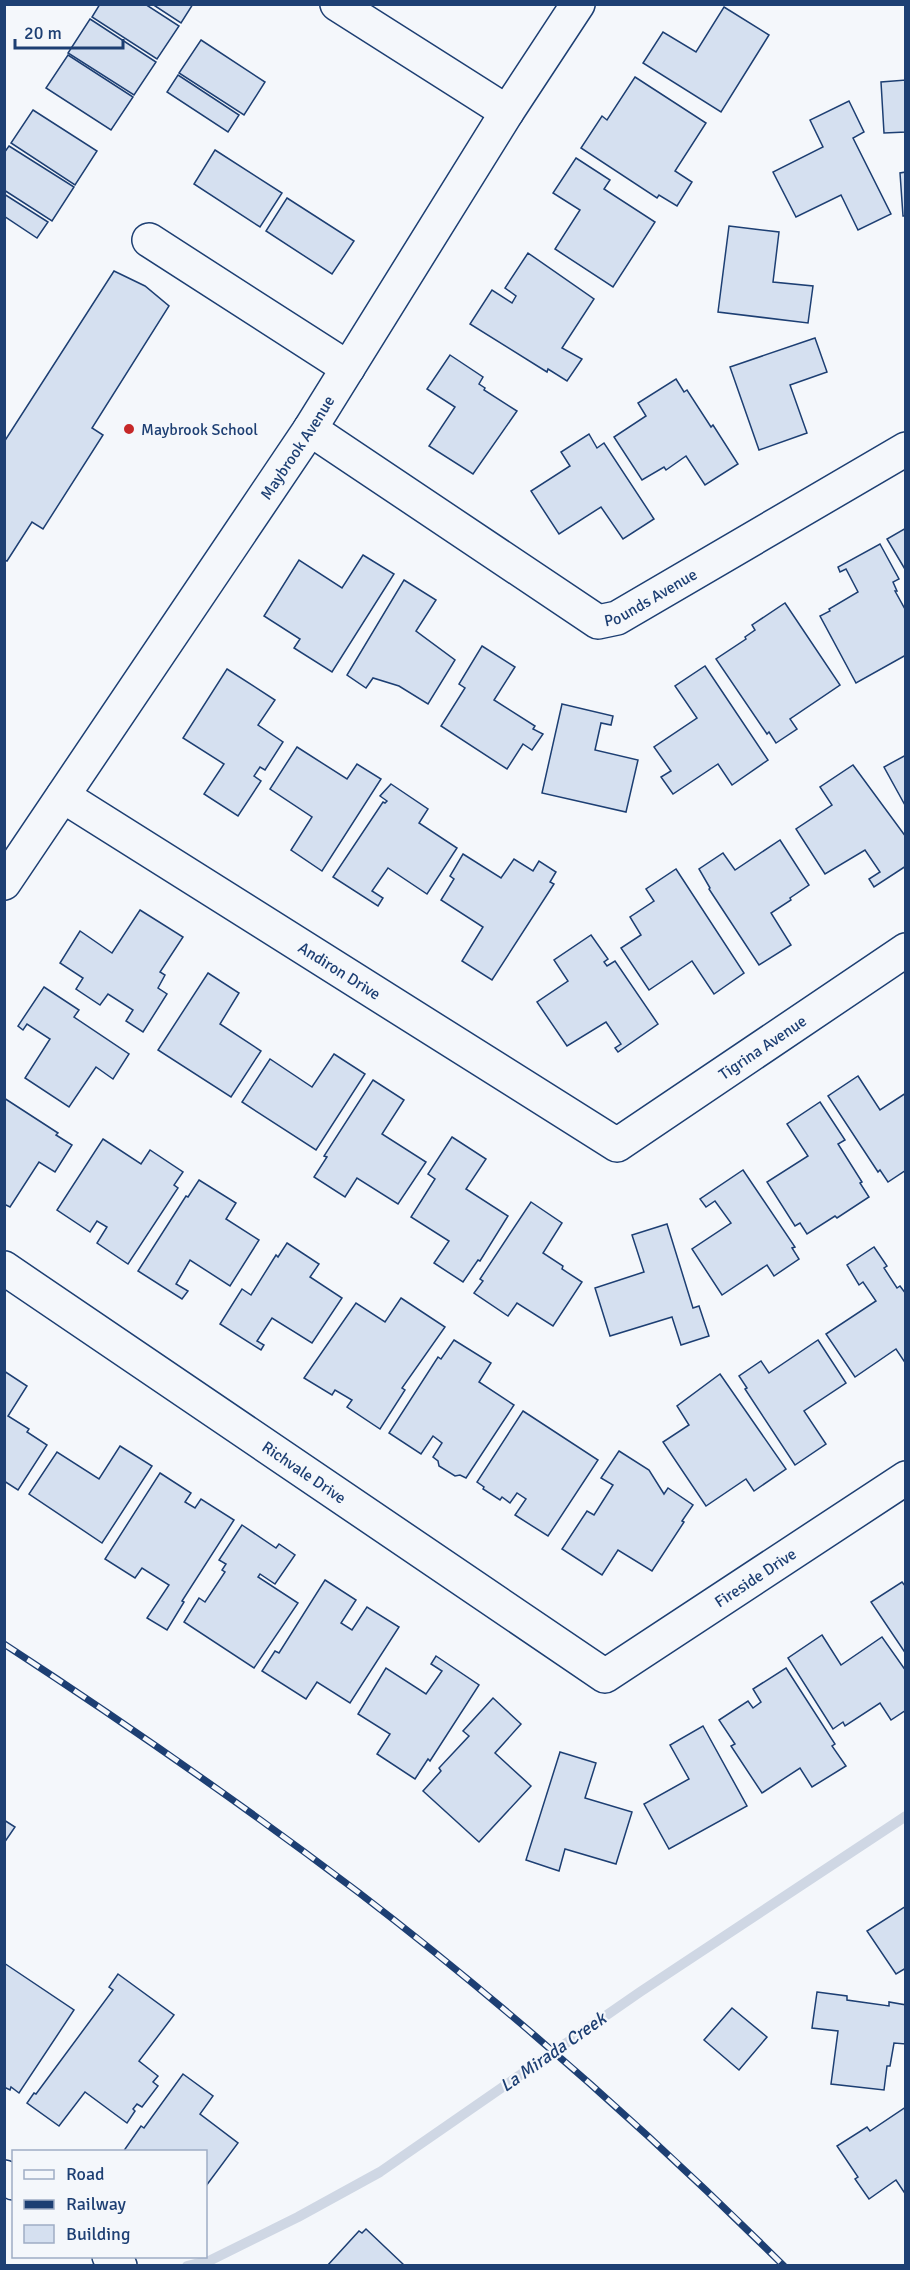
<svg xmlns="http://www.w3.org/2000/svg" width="910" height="2270" font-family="Signika,sans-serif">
  <rect width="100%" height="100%" fill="#f4f7fb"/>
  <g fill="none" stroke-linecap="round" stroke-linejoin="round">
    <!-- stream -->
    <polyline stroke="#cfd7e4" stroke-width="10" points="187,2266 211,2260 298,2217 380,2172 640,1992 906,1816"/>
  </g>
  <!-- building -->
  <g fill="#d5e0f0" stroke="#1d3f73" stroke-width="1.5">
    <polygon points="100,4 145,4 179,26 157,59 92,17"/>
    <polygon points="152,4 193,4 181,23"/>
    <polygon points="724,7 769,35 721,112 643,63 663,32 696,52"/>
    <polygon points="90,19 156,62 134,95 68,53"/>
    <polygon points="201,40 265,82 244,115 179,73"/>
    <polygon points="68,55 133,97 111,130 46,88"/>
    <polygon points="178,75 239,115 228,132 167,92"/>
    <polygon points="635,77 706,123 675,171 692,182 677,206 659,195 657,198 581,148 602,116 607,120"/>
    <polygon points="906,80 906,132 884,133 881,82"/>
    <polygon points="849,101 864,132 853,138 891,214 858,230 841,195 796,217 773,172 823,147 810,120"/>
    <polygon points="33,110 97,151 75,185 11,143"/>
    <polygon points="9,146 74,187 52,221 4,190 4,153"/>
    <polygon points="215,150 282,193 260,227 194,184"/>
    <polygon points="576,158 610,180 604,189 655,222 613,287 555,249 580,210 553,193"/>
    <polygon points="906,172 906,216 903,216 900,173"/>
    <polygon points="4,194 48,222 37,238 4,216"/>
    <polygon points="287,198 354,241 332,274 266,231"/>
    <polygon points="729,226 779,232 773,282 813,286 808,323 718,312"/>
    <polygon points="528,253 594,299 562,348 582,359 567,381 548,369 547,372 470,324 492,290 512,303 516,296 505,288"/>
    <polygon points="114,271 145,286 169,306 92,428 103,435 43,529 32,522 7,561 4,560 4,442"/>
    <polygon points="815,338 827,372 790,385 807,433 759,450 730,367"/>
    <polygon points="450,355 483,377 479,384 485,388 484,390 517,411 473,474 429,446 455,407 427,389"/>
    <polygon points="676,379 684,392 687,390 711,427 713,425 738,464 705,485 686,456 666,470 664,467 642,480 614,437 646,416 638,403"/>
    <polygon points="589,434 597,448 604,443 654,519 623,539 601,507 559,534 531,491 570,466 561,452"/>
    <polygon points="906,528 906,571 887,539"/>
    <polygon points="880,544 899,579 893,582 897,591 895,591 906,611 906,655 856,683 820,616 830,611 829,609 858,592 846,569 840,572 838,567"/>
    <polygon points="363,555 394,574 332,672 294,648 300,639 264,616 299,560 342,588"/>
    <polygon points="404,580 436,600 416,631 455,660 428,704 399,686 373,678 366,688 347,675"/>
    <polygon points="785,603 840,685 790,719 797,729 776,743 769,732 767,734 716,659 746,639 745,637 755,630 752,625"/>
    <polygon points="482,646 515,667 494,700 535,726 533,729 543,734 532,750 523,744 507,769 441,726 465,688 459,684"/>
    <polygon points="705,666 768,760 732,785 718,764 673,794 661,777 671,771 654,747 697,718 675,686"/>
    <polygon points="227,669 275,700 258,725 283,742 265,770 260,767 254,776 261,781 238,816 204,794 224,764 183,738"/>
    <polygon points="562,704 613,716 611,725 601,723 595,750 638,760 626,812 542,793"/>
    <polygon points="297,747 347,779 357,764 381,779 322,871 291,850 312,817 270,789"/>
    <polygon points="906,755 906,807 884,767"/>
    <polygon points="853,765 906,837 906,866 874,887 869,879 880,872 865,850 825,874 796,829 832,805 820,787"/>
    <polygon points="391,784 428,809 419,823 457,848 427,894 388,868 372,891 383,898 378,906 333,877 383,802 385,803 387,801 380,796"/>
    <polygon points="780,840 809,885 790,898 791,900 771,913 791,945 759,965 709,889 710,888 699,869 723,853 735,870"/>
    <polygon points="463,854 501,878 514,859 533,871 539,861 556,872 550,882 554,884 492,980 462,961 483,927 441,900 454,879 450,876"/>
    <polygon points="676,869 744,973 714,994 692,961 649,990 621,948 641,935 630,917 654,901 646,889"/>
    <polygon points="140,910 183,937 160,972 165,975 158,988 167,994 143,1032 126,1021 133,1010 108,994 100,1005 76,989 83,978 60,963 80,931 112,953"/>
    <polygon points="591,935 608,959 604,962 607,966 615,961 658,1024 618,1052 615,1048 621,1044 606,1022 567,1046 537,1002 568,981 554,960"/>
    <polygon points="208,973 239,993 220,1024 261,1051 231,1097 158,1050"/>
    <polygon points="44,987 79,1010 74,1017 129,1054 113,1079 96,1067 69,1107 25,1078 50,1039 27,1024 23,1030 18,1026"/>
    <polygon points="334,1054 365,1074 316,1150 242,1102 270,1059 312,1087"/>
    <polygon points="858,1076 880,1110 906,1093 906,1170 888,1182 880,1170 878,1172 828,1096"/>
    <polygon points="373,1080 404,1100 382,1134 426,1162 398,1204 357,1178 345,1197 314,1177 327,1157 324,1156"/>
    <polygon points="4,1098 58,1133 56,1135 72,1145 55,1172 39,1162 10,1207 4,1204"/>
    <polygon points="820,1102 845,1140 838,1144 862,1182 860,1183 869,1197 837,1218 835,1216 807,1234 800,1223 795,1226 767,1182 808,1156 787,1124"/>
    <polygon points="452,1137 486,1159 466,1189 508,1216 480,1261 478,1260 463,1282 434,1263 449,1241 411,1217 435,1179 428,1174"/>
    <polygon points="103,1139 141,1164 150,1150 183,1172 174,1185 178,1188 128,1264 97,1243 107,1227 97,1221 90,1232 57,1210"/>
    <polygon points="743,1170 795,1247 792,1248 799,1259 774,1276 767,1265 722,1295 692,1249 731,1223 715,1201 706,1207 700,1199"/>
    <polygon points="199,1180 236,1203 226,1219 259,1240 230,1286 190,1260 176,1284 188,1291 182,1299 138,1271 186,1196 188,1197"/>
    <polygon points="531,1202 562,1223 543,1253 563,1266 562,1269 582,1282 553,1326 517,1303 508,1316 474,1293 483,1281 480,1279"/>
    <polygon points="667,1224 693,1308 699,1306 709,1336 681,1345 672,1317 610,1336 595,1288 644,1272 632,1235"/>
    <polygon points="287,1243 319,1264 310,1277 342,1298 312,1343 272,1318 257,1341 264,1345 261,1350 220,1324 242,1289 251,1295 276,1255 278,1257"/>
    <polygon points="874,1247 887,1266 884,1268 897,1288 900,1286 906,1294 906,1364 896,1349 855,1377 826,1334 876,1301 863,1282 859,1285 847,1265"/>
    <polygon points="401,1298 445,1327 402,1388 405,1390 380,1429 347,1407 352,1400 335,1390 332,1395 304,1378 356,1303 385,1322"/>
    <polygon points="454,1340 491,1363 479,1382 514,1405 466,1478 460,1475 455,1476 439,1466 438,1461 433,1457 442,1443 433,1436 421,1454 389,1433 438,1357 441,1359"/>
    <polygon points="818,1340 846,1383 804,1411 826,1444 795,1465 745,1389 747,1388 739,1376 761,1361 769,1373"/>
    <polygon points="4,1371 27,1386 8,1416 29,1429 27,1432 47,1445 18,1490 4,1481"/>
    <polygon points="720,1374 786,1469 754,1491 746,1479 706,1506 663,1442 689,1425 677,1406"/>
    <polygon points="523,1411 598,1460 548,1536 515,1515 526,1499 517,1493 510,1503 502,1497 500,1500 483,1489 484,1487 477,1482"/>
    <polygon points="120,1446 152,1466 102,1543 29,1494 57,1452 99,1479"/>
    <polygon points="619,1451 649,1470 664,1494 668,1488 693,1505 682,1521 684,1522 652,1571 618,1550 602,1575 562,1549 587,1511 594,1515 613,1485 601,1478"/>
    <polygon points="160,1473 191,1493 185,1502 195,1508 201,1499 234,1520 182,1601 184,1602 167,1630 147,1618 169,1585 142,1568 135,1578 105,1559"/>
    <polygon points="242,1525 276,1548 279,1544 295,1555 275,1584 260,1574 258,1577 298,1603 254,1668 184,1622 199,1598 205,1602 225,1572 222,1570 226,1564 219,1560"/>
    <polygon points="325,1580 356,1600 341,1623 352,1630 367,1607 399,1627 350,1703 317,1682 306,1699 262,1671 275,1651 279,1653"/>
    <polygon points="902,1582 906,1587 906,1654 871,1602"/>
    <polygon points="822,1635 841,1665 882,1637 906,1671 906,1710 891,1720 880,1703 845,1726 843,1722 833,1729 788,1658"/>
    <polygon points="436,1656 479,1685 430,1761 428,1759 415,1779 377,1754 390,1734 358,1714 386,1668 426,1694 442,1671 431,1664"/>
    <polygon points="786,1668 835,1744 832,1746 846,1766 812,1787 800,1768 762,1793 731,1746 735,1744 719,1720 748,1701 753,1708 761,1702 753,1689"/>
    <polygon points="493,1698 521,1724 495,1753 531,1786 479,1842 423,1791 441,1771 439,1768 469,1736 463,1731"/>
    <polygon points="703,1726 747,1806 669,1849 644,1804 689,1779 670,1745"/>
    <polygon points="560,1752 596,1763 585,1798 632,1812 616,1864 565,1849 559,1871 526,1860"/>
    <polygon points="4,1820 15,1827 4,1843"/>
    <polygon points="906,1906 906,1968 896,1974 867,1931"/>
    <polygon points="4,1963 74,2010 19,2093 11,2087 10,2090 4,2087"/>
    <polygon points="118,1974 174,2015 139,2061 158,2076 153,2082 158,2086 142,2107 137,2104 133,2109 135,2111 127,2123 85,2092 59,2126 27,2103 34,2093 36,2094 113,1990 109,1987"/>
    <polygon points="817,1992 847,1996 847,2000 889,2006 889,2002 906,2005 906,2044 894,2043 890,2066 887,2066 884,2090 831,2084 838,2031 812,2028"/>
    <polygon points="732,2008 767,2037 739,2070 704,2040"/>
    <polygon points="183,2074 213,2096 200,2114 238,2143 206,2186 206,2152 123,2152 141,2126 144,2128"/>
    <polygon points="906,2107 906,2195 896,2180 869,2199 855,2179 858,2177 837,2146 867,2127 870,2131"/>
    <polygon points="366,2229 405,2266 327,2266 359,2231 362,2233"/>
  </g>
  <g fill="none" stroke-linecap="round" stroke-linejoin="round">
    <!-- minor casing -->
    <g stroke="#1d3f73" stroke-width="36">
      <g id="minor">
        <polyline points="337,4 507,112"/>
        <polyline points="149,240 348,368"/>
        <path id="s1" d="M310,429L598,622L617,618L906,449"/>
        <path id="s2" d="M63,796L617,1145L906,950"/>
        <path id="s3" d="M4,883L310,429L507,112L578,4"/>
        <path id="s4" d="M4,1268L605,1676L906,1478"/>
        <polyline points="4,2177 14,2183"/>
        <polyline points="109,2256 120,2266"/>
      </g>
    </g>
    <!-- minor -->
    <use href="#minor" stroke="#f4f7fb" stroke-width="33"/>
    <!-- rail casing -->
    <g stroke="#1d3f73" stroke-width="7">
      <path id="rail" d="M4,1644C125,1723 243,1805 358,1892C508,2007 650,2133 784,2266"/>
    </g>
    <!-- rail -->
    <use href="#rail" stroke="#f4f7fb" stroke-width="4.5" stroke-dasharray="14" stroke-linecap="butt"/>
  </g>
  <!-- markers -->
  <circle fill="#c62828" stroke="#f4f7fb" stroke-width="2" cx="129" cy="429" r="6"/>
  <g text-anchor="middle" stroke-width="4.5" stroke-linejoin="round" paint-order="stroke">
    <!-- poi labels -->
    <g font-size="16" fill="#1d3f73" stroke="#f4f7fb" text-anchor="start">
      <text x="141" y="435">Maybrook School</text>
    </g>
    <!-- street labels -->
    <g font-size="16" fill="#1d3f73" stroke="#f4f7fb">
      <text dy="6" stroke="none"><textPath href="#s3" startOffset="525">Maybrook Avenue</textPath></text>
      <text dy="6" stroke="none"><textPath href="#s1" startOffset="405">Pounds Avenue</textPath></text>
      <text dy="6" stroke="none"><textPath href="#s2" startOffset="327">Andiron Drive</textPath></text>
      <text dy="6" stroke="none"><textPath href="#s2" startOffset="830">Tigrina Avenue</textPath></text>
      <text dy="6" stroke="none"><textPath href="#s4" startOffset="363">Richvale Drive</textPath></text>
      <text dy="6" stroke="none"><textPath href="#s4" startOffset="906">Fireside Drive</textPath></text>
    </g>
    <!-- water labels -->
    <g font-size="18" font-style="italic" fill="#1d3f73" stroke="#f4f7fb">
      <text transform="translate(553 2052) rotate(-35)" y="6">La Mirada Creek</text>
    </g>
  </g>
  <!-- border -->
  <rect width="910" height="2270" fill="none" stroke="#1d3f73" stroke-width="12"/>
  <!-- legend -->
  <rect x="12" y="2150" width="195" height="108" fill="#f4f7fb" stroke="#9eadc5" stroke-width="1.5"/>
  <rect x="24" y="2170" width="30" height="9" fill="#f4f7fb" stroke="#9eadc5" stroke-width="1.5"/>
  <text x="66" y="2180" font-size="18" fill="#1d3f73">Road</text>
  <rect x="24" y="2200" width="30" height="9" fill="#1d3f73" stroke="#9eadc5" stroke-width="1.5"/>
  <text x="66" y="2210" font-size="18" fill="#1d3f73">Railway</text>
  <rect x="24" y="2225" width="30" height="18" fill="#d5e0f0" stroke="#9eadc5" stroke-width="1.5"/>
  <text x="66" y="2240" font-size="18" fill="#1d3f73">Building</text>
  <!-- scale -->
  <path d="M15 39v9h108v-9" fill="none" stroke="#1d3f73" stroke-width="3"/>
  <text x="24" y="39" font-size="18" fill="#1d3f73" stroke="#f4f7fb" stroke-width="4.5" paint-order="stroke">20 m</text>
</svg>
